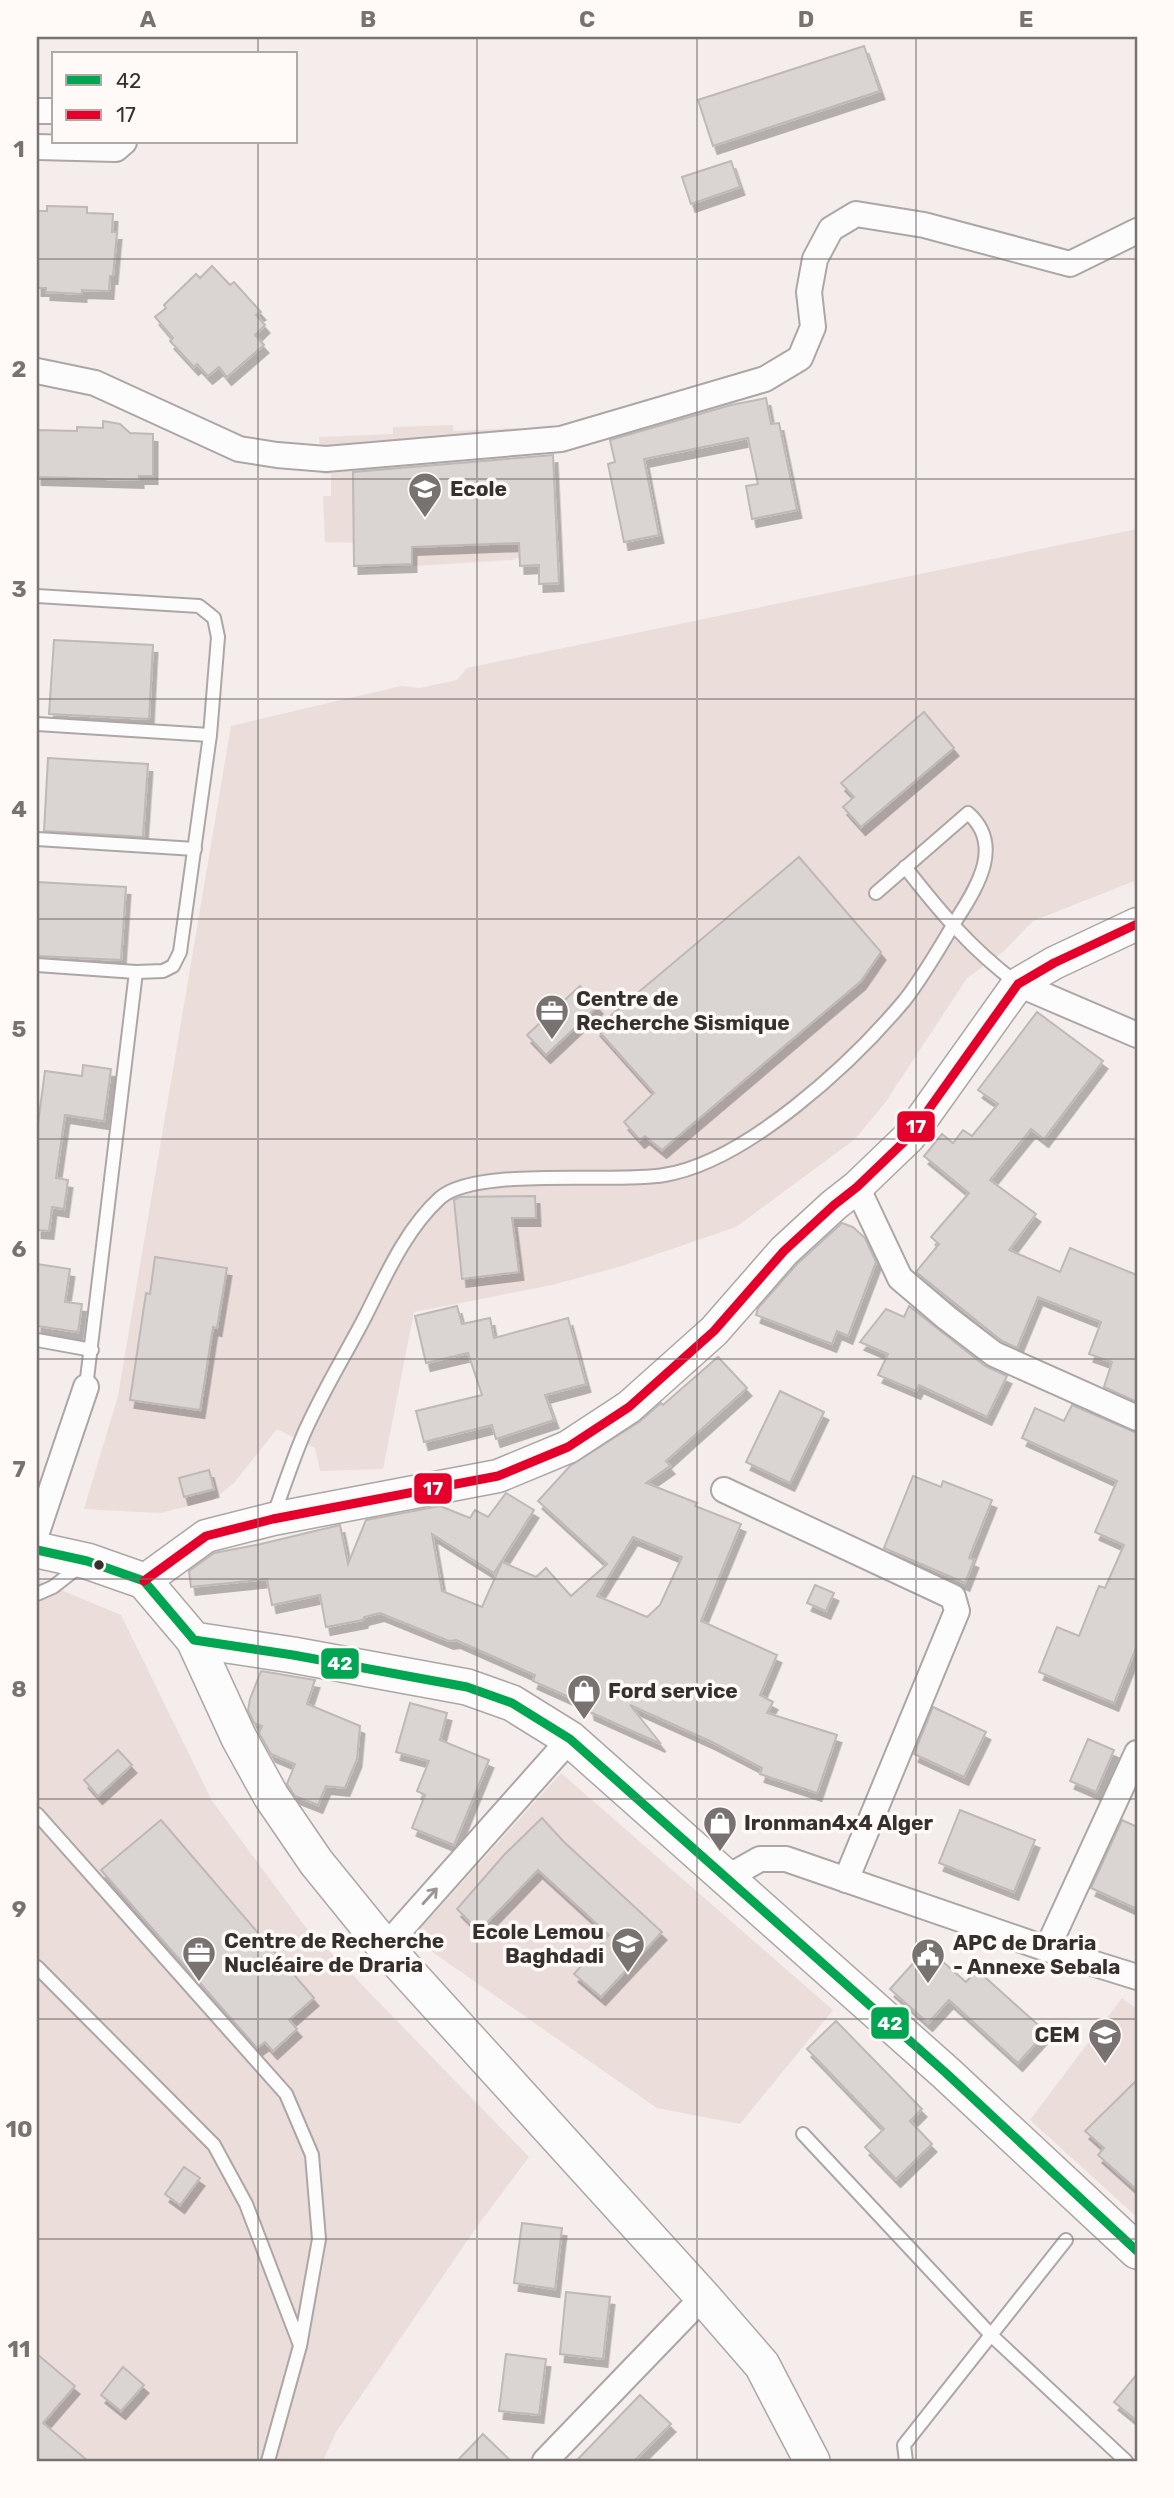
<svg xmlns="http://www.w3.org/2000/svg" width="1174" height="2498" font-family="Rubik,sans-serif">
  <defs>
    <filter id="shadow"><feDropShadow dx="4.5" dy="8" stdDeviation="0" flood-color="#0004"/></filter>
  </defs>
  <rect width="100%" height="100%" fill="#f4edeb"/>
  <!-- built -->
  <g fill="#ebddda">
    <polygon points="453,425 453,431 520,428 529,553 512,560 365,569 363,543 325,542 323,496 331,496 331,474 323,474 319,437 393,434 393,427"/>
    <polygon points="1137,529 1137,880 1033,921 1004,951 967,978 885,1103 854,1140 736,1227 622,1266 552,1285 414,1312 383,1469 320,1471 315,1448 277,1429 234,1483 213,1500 160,1513 84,1509 118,1396 231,726 401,686 420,688 457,680 467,668"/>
    <polygon points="37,1580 121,1615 212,1801 304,1925 529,2157 476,2228 336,2432 323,2461 37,2461"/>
    <polygon points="561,1773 833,2010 740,2124 657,2108 412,1938"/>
    <polygon points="1122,1998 1137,2009 1137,2217 1030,2120"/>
  </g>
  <!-- building -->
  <g fill="#dad4d3" stroke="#beb8b7" stroke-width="2" fill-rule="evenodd" filter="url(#shadow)">
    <polygon points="864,46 880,91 713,146 698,100"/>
    <polygon points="731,161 740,187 691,204 682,177"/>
    <polygon points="47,206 87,207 87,213 113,214 112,232 117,232 113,276 110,276 109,291 82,290 82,294 46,292 46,288 37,288 37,211 47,211"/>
    <polygon points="212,266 230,285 234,282 261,312 256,315 265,325 255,335 264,345 227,377 219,367 208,376 197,364 194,367 170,341 173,338 155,317 166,308 164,305 196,274 200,278"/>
    <polygon points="766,398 771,424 779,423 797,510 752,519 746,486 758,484 748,438 644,459 659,535 624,542 608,464 615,462 610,440 731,405"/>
    <polygon points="103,421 120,424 130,433 153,434 153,476 139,476 139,480 37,477 37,430 77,431 77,427 103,428"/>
    <polygon points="553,455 559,583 539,584 539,565 520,566 519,543 412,547 412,564 354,566 353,472"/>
    <polygon points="54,640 153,645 149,719 49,714"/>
    <polygon points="924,712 954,748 861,827 843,807 854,797 841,783"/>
    <polygon points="48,758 148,764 143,837 44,831"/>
    <polygon points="799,857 881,952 861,981 662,1150 645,1136 640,1140 624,1122 654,1093 596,1028"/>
    <polygon points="37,882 126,887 121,960 37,956"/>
    <polygon points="580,986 598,1006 546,1055 527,1035"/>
    <polygon points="1037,1012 1103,1061 1044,1139 1031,1129 990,1180 1036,1214 1009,1250 1060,1272 1070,1248 1137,1275 1137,1402 1104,1387 1112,1362 1089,1354 1101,1322 1038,1297 1017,1348 1002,1341 916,1272 939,1244 931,1237 969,1193 924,1156 942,1134 953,1143 963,1130 972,1136 998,1104 978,1090"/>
    <polygon points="83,1065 111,1069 104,1121 65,1115 56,1178 68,1180 64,1209 52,1207 49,1231 37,1230 37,1131 45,1071 82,1076"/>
    <polygon points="535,1196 536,1218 512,1218 519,1272 462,1279 454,1200 460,1197"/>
    <polygon points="842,1223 853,1227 865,1238 876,1262 848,1336 837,1331 832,1344 756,1315 758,1308 797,1264"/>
    <polygon points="155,1257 227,1268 217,1328 213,1327 200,1410 130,1400 146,1293 150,1294"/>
    <polygon points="37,1264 70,1269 65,1302 82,1304 78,1332 37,1326"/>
    <polygon points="457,1306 462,1324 490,1318 494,1338 568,1318 586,1384 545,1395 554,1420 496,1439 492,1425 424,1442 416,1411 482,1395 468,1353 426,1363 415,1316"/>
    <polygon points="909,1306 985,1366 1007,1376 987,1417 919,1385 916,1391 878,1375 888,1354 860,1342 886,1309 904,1317"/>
    <path d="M718,1357L747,1388L666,1461L670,1466L646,1483L697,1503L695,1506L741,1524L701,1621L777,1655L760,1695L773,1702L767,1713L837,1735L817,1793L760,1774L762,1768L712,1742L630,1705L661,1744L590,1712L589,1706L533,1681L535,1675L456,1640L449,1641L380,1613L364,1617L363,1620L326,1627L320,1595L272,1605L267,1579L191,1587L189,1571L214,1553L261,1544L340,1525L348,1564L366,1520L440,1506L470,1518L475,1510L488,1517L506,1493L534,1510L494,1573L432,1534L442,1591L482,1607L502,1562L536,1577L546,1568L571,1596L607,1564L538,1501L570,1466L639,1422L661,1403L663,1405ZM633,1537L682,1557L660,1605L647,1617L597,1596Z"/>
    <polygon points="780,1391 824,1412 790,1483 746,1462"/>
    <polygon points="1072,1405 1137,1433 1137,1645 1114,1703 1039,1672 1057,1627 1079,1636 1099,1586 1105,1588 1124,1545 1095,1532 1117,1481 1022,1438 1035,1408 1064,1421"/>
    <polygon points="209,1470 214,1489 184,1497 179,1478"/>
    <polygon points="913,1476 941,1487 943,1481 992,1500 969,1558 974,1560 965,1583 884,1548"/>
    <polygon points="815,1585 834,1593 826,1611 807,1603"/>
    <polygon points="261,1671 315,1680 307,1704 360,1726 357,1759 345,1788 326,1786 318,1805 295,1796 287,1784 295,1764 271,1754 259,1733 262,1726 254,1723 248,1710 250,1699"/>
    <polygon points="410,1703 447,1713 440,1740 489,1760 454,1845 412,1828 425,1795 417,1791 429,1761 396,1752"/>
    <polygon points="933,1707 986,1732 964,1777 914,1754"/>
    <polygon points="1088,1739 1114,1750 1096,1792 1070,1781"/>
    <polygon points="118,1750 132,1765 98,1796 84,1780"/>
    <polygon points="960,1810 1035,1840 1014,1892 939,1863"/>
    <polygon points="542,1818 564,1842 662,1932 601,1997 574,1974 609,1935 538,1870 479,1931 457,1909 504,1855"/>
    <polygon points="161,1820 314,1998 289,2020 297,2029 273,2051 265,2042 257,2048 101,1870"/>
    <polygon points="1122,1820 1137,1827 1137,1909 1091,1888"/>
    <polygon points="927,1948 966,1982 977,1970 1046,2032 1018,2063 949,2000 928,2023 890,1989"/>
    <polygon points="836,2021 922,2109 910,2121 932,2144 896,2179 865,2147 884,2129 807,2049"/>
    <polygon points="1137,2080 1137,2190 1098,2155 1104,2148 1085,2131"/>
    <polygon points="184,2167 200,2178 180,2205 165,2194"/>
    <polygon points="522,2223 562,2228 555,2289 514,2283"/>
    <polygon points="566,2292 610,2297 603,2359 560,2354"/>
    <polygon points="37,2354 75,2386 43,2423 88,2461 37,2461"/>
    <polygon points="506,2354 546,2359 539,2415 499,2411"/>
    <polygon points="123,2367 144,2385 121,2411 101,2395"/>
    <polygon points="1137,2374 1137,2421 1114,2402"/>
    <polygon points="640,2395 671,2424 634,2461 576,2461"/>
    <polygon points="483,2434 511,2461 457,2461"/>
  </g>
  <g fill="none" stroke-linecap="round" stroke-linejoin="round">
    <!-- service casing -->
    <g stroke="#aca7a6" stroke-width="16">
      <g id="service">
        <polyline points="37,596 199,606 214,618 218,637 210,735 180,952 173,966 163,971 136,972 37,965"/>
        <polyline points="37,724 210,735"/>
        <polyline points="37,839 195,849"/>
        <path d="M905,867C941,913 971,949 1018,984"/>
        <polyline points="37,1340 92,1350"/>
        <polyline points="86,1387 136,972"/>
        <path d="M273,1517C282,1492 290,1468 300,1443C316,1402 345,1356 366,1315C386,1275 406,1229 440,1198C476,1166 613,1184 664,1175C746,1162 852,1063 904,1001C924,976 941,945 958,917C979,884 1003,844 968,813L876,893"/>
        <polyline points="37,1594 53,1587 80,1566"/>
        <polyline points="37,1814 286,2094 312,2155 319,2239 300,2346 268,2461"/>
        <polyline points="37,1967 214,2145 246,2204 300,2345"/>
        <polyline points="803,2134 992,2336 1126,2461"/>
        <polyline points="906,2461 904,2445 1066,2240"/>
      </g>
    </g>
    <!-- minor casing -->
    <g stroke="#aca7a6" stroke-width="28">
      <g id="minor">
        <polyline points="37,111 54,111"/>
        <polyline points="37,147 116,149 124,142"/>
        <polyline points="37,371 95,383 239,449 277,455 326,459 561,439 765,379 800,358 813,327 809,292 815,259 831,229 856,214 924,225 1070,264 1137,231"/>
        <polyline points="1018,984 1137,1035"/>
        <polyline points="857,1187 900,1278 947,1318 994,1354 1137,1418"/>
        <polyline points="724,1490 953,1597 957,1611 846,1880"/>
        <polyline points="37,1532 86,1387"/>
        <polyline points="728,1877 760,1859 786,1859 1047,1949 1137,1977"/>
        <polyline points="385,1947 570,1739"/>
        <polyline points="1047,1949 1137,1753"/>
        <polyline points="545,2461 703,2297"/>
      </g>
    </g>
    <!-- tertiary casing -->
    <g stroke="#aca7a6" stroke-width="35">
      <polyline id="tertiary" points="144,1581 206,1536 273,1519 498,1476 568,1447 629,1407 714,1331 784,1251 834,1205 857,1187 909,1137 1018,984 1054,963 1137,924"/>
    </g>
    <!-- secondary casing -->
    <g stroke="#aca7a6" stroke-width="38">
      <g id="secondary">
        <polyline points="37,1550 87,1561 144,1581 194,1640 293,1655 467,1687 512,1703 570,1739 946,2073 1137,2251"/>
        <polyline points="194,1640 239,1738 271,1796 316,1862 385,1947 703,2297 762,2365 812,2461"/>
      </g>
    </g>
    <!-- service -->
    <use href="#service" stroke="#fdfcfc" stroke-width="12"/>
    <!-- minor -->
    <use href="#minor" stroke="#fdfcfc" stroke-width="24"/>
    <!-- tertiary -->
    <use href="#tertiary" stroke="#fdfcfc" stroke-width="32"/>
    <!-- secondary -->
    <use href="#secondary" stroke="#fdfcfc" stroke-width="35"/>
    <!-- bus-1 casing -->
    <g stroke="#fff9f8" stroke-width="14">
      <polyline id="bus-1" points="37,1550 87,1561 144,1581 194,1640 293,1655 467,1687 512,1703 570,1739 946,2073 1137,2251"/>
    </g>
    <!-- bus-2 casing -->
    <g stroke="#fff9f8" stroke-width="14">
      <polyline id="bus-2" points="144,1581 206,1536 273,1519 498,1476 568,1447 629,1407 714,1331 784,1251 834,1205 857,1187 909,1137 1018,984 1054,963 1137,924"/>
    </g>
    <!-- bus-1 -->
    <use href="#bus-1" stroke="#00a651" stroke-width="9"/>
    <!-- bus-2 -->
    <use href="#bus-2" stroke="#e4002b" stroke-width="9"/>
  </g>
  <!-- one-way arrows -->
  <defs><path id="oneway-shaft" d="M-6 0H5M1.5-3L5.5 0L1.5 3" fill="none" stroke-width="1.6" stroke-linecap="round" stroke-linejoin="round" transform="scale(1.75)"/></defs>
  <use stroke="#9a9696" href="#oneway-shaft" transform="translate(430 1896) rotate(-48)"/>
  <!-- grid -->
  <path fill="none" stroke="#787271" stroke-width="2" stroke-opacity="0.55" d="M258,37V54M477,37V2461M697,37V2461M916,37V2461M258,142V2461M37,259H1137M37,479H1137M37,699H1137M37,919H1137M37,1139H1137M37,1359H1137M37,1579H1137M37,1799H1137M37,2019H1137M37,2239H1137"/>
  <!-- icons -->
  <defs>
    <g id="school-pin" transform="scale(1.75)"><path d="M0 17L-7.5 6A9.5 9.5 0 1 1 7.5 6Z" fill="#787271" stroke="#fff9f8"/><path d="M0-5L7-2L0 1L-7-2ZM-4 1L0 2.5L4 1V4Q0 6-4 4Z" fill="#fff"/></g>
    <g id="office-pin" transform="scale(1.75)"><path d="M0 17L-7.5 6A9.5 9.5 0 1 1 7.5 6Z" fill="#787271" stroke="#fff9f8"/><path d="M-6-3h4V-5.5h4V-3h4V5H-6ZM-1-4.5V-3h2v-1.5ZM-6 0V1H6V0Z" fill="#fff"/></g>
    <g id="shop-pin" transform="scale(1.75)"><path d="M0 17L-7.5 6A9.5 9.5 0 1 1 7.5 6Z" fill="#787271" stroke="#fff9f8"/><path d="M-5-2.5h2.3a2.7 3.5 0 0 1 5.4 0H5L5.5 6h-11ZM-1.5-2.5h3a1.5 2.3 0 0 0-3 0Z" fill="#fff"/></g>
    <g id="civic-pin" transform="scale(1.75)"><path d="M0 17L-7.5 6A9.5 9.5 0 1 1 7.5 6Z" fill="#787271" stroke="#fff9f8"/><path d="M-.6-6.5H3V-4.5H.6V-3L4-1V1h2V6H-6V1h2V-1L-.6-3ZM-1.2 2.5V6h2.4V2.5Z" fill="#fff"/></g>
  </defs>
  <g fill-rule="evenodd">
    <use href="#school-pin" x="425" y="489"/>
    <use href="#office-pin" x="552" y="1011"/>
    <use href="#shop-pin" x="584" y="1691"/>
    <use href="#shop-pin" x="720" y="1823"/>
    <use href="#school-pin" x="628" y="1944"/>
    <use href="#office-pin" x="199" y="1953"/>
    <use href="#civic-pin" x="928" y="1955"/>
    <use href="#school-pin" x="1105" y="2035"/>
  </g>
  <!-- markers -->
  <circle fill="#36302f" stroke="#fff9f8" stroke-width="2.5" cx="99" cy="1565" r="6"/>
  <g text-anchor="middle" stroke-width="7" stroke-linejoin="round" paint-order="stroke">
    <!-- poi labels -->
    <g font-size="21" font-weight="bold" fill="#36302f" stroke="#fff9f8" text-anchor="start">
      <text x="450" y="496">Ecole</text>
      <text x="576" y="1006">Centre de<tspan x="576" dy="24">Recherche Sismique</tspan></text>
      <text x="608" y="1698">Ford service</text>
      <text x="744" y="1830">Ironman4x4 Alger</text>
      <text x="604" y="1939" text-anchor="end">Ecole Lemou<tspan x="604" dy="24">Baghdadi</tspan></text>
      <text x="224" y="1948">Centre de Recherche<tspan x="224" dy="24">Nucléaire de Draria</tspan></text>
      <text x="953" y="1950">APC de Draria<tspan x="953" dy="24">- Annexe Sebala</tspan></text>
      <text x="1080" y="2042" text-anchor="end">CEM</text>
    </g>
  </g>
  <g stroke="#fff9f8" stroke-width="2.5">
    <rect x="896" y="1110" width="40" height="33" rx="7" fill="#e4002b"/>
    <rect x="413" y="1472" width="40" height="33" rx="7" fill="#e4002b"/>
    <rect x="320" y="1647" width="40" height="33" rx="7" fill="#00a651"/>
    <rect x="870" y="2006" width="40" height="34" rx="7" fill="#00a651"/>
  </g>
  <g font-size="19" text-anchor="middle" font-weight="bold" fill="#fff">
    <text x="916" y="1133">17</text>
    <text x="433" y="1495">17</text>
    <text x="340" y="1670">42</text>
    <text x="890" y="2030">42</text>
  </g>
  <!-- border -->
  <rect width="1174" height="2498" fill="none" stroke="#fff9f8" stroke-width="77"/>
  <!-- legend -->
  <rect x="52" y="52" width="245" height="91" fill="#fff9f8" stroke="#afa9a8" stroke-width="2"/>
  <rect x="66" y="75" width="35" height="10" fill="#00a651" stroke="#afa9a8" stroke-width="2"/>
  <text x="116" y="88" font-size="21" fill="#36302f">42</text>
  <rect x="66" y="110" width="35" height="10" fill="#e4002b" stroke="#afa9a8" stroke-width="2"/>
  <text x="116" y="122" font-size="21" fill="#36302f">17</text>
  <rect x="38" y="38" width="1098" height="2422" fill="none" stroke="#787271" stroke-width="2.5"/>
  <g font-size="23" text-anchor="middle" font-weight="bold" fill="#787271">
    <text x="148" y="27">A</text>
    <text x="368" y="27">B</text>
    <text x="587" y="27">C</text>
    <text x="806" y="27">D</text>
    <text x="1026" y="27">E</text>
    <text x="19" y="157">1</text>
    <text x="19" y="377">2</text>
    <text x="19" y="597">3</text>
    <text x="19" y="817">4</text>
    <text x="19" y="1037">5</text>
    <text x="19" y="1257">6</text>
    <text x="19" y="1477">7</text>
    <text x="19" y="1697">8</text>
    <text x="19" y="1917">9</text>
    <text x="19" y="2137">10</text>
    <text x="19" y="2357">11</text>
  </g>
</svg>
